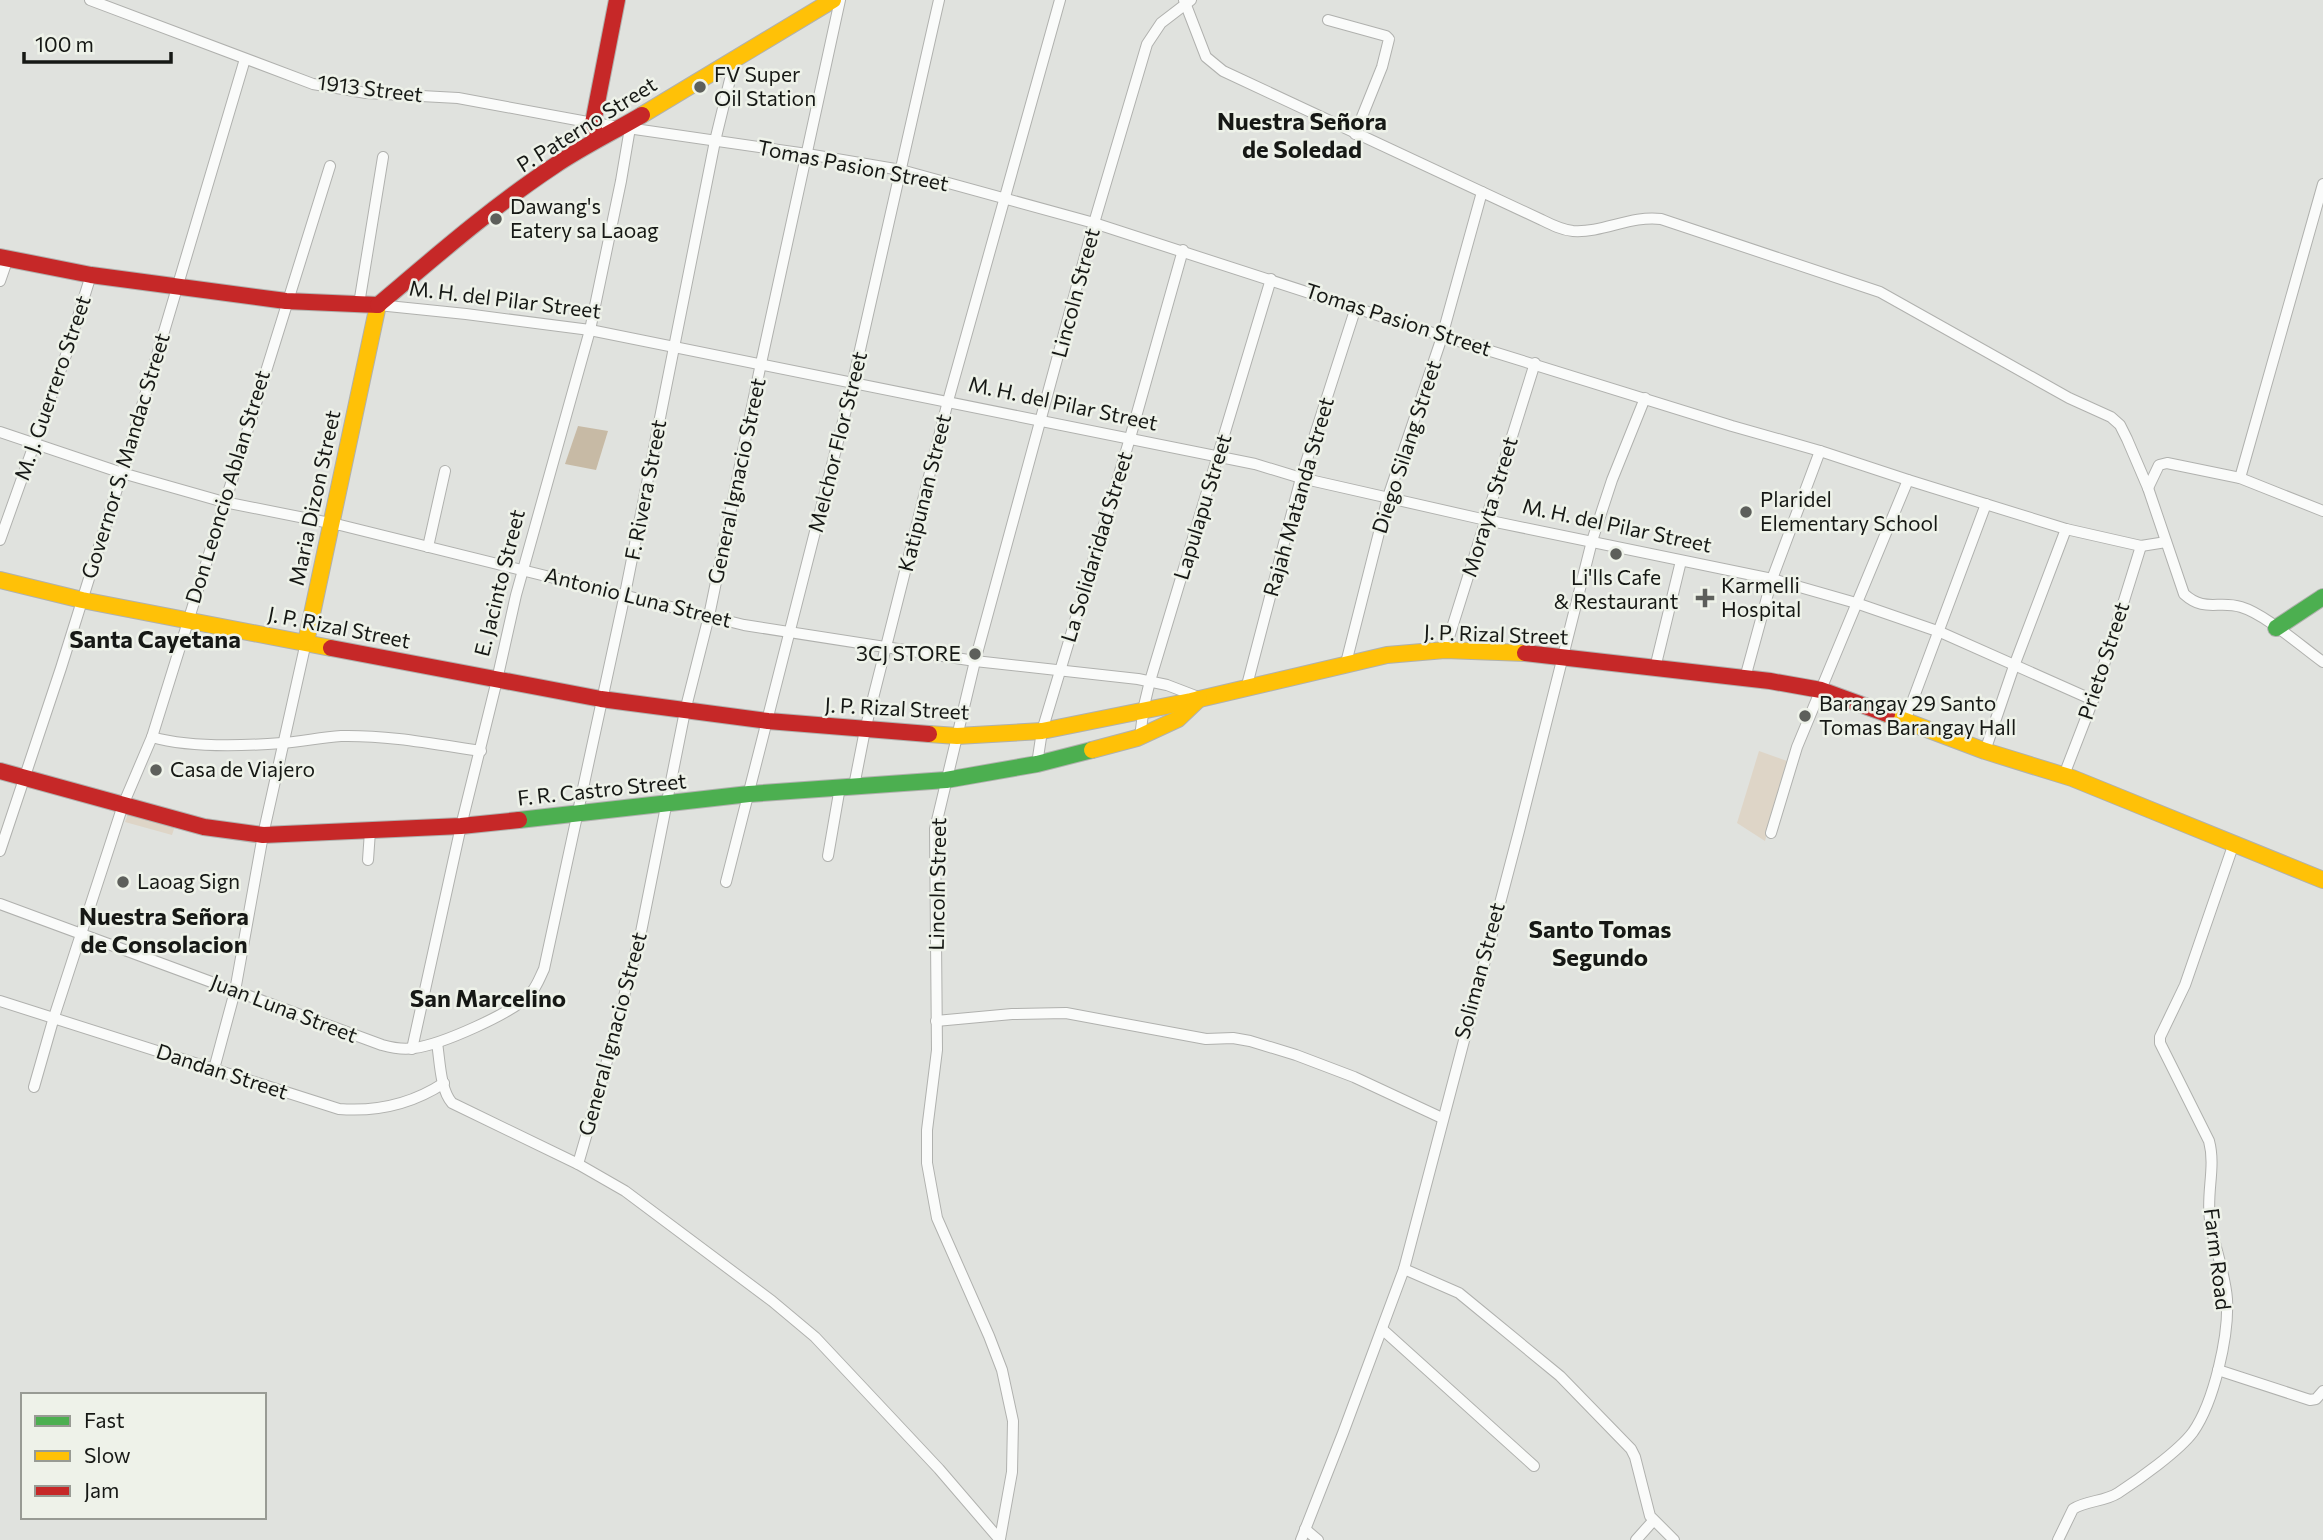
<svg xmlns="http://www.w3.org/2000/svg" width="2323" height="1540" font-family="Commissioner,sans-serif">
  <rect width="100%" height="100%" fill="#e0e2de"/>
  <!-- green -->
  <g fill="#ded5c7">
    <polygon points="1759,751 1787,761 1765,841 1737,823"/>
    <polygon points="129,811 176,823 172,835 125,822"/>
  </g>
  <!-- forest -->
  <polygon fill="#c7baa5" points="578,426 608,431 596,470 565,464"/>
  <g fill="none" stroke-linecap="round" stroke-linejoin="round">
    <!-- street casing -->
    <g stroke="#b0b1ae" stroke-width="12">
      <g id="street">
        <polyline points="90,0 313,84 366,93 458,98 593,123 807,154 901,170 1094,223 1442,336 1732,426 1820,451 1908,480 2066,529 2141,546 2166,542"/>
        <path d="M1184,0L1206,57L1223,71L1542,220C1552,225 1562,230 1573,231C1603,233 1631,215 1661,219L1880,292L2069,398L2111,417L2120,425L2127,439L2148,488L2184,594C2205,613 2218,600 2241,607C2265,614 2302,647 2323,662"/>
        <polyline points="1328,20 1386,36 1389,39 1382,67 1355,134"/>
        <polyline points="0,281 8,258"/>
        <polyline points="359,304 383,157"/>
        <polyline points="378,305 466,314 590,330 1255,464 1301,478 1486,520 1772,579 1856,603 1940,632 2093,700"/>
        <polyline points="0,432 122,473 224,502 340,525 744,625 975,661 1138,679 1167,685 1201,698"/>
        <polyline points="2240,478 2323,184"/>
        <polyline points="2148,488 2159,465 2167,463 2240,478 2323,511"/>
        <polyline points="0,540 66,355 91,275"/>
        <polyline points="428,547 445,471"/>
        <polyline points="1445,650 1535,363"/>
        <polyline points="1346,663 1388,497 1441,340 1482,192"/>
        <polyline points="1655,668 1681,561"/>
        <polyline points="1745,678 1772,579 1820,451"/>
        <polyline points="1246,689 1301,478 1356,307"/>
        <polyline points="1905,721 1986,504"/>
        <path d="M152,737C190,748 243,746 282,743C301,742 321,737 341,736C388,735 434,744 481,751"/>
        <polyline points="1140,737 1144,706 1150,681 1271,279"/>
        <polyline points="1985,751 2014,666 2066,529"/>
        <polyline points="1037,764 1042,731 1130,438 1183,250"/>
        <polyline points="2064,775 2093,700 2141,546"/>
        <polyline points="854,786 865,730 948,401 1060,0"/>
        <polyline points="1771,833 1797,747 1908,480"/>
        <polyline points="0,851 61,668 122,473 245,59"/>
        <polyline points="828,856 840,787"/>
        <polyline points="368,860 370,831"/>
        <polyline points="726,882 850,394 939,0"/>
        <path d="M0,904L382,1045C393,1048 403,1050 414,1048C440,1045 514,1013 531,993C537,986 540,977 544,969L626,589L715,141L735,59"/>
        <path d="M0,1001L339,1109C377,1112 412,1104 444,1083"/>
        <polyline points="936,1021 1012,1014 1066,1013 1206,1039 1233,1038 1250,1041 1296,1055 1354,1077 1442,1118"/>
        <path d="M437,1043C440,1061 440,1089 452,1103L578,1164L625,1191L772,1301L815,1337L939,1469L1000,1540"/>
        <polyline points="412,1049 461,826 497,680 516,595 590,330 621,181 630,128"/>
        <polyline points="214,1069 235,991 263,835 306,642"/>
        <polyline points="34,1087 54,1017 123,805 152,737 330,166"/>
        <polyline points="578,1164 598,1095 641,932 685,711 709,616 760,368 840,0"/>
        <polyline points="1404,1269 1459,1293 1560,1376 1631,1449 1635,1457 1650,1516 1674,1540"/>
        <polyline points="1382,1329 1534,1466"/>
        <polyline points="2218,1370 2310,1400 2316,1399 2323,1391"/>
        <polyline points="1305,1529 1318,1540"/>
        <polyline points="1000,1539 1012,1472 1013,1421 1002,1370 989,1336 937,1218 927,1163 927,1130 937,1050 935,829 975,661 1094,223 1147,44 1161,23 1191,0"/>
        <polyline points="1301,1540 1343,1433 1404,1269 1519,831 1592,541 1612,480 1645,398"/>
        <polyline points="1636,1540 1653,1521"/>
        <path d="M2058,1540L2073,1509C2087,1500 2104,1502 2118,1493C2138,1480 2179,1451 2193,1432C2214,1402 2229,1336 2227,1299C2225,1272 2214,1247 2210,1220C2206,1193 2216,1167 2209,1141L2160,1043V1037L2185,985L2234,843"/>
      </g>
    </g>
    <!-- fast casing -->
    <g stroke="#b0b1ae" stroke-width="18">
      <g id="fast">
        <polyline points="2276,628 2323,597"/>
        <polyline points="519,820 749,794 946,780 1037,764 1092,750"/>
      </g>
    </g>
    <!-- slow casing -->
    <g stroke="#b0b1ae" stroke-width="18">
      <g id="slow">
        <polyline points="642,115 833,0"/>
        <polyline points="0,580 82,600 331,648"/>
        <polyline points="306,642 378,305"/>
        <polyline points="1887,714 1985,751 2072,778 2323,880"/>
        <polyline points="929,734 957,736 1042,731 1191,701 1387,655 1445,650 1525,653"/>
        <polyline points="1092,750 1137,738 1178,719 1199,699"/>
      </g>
    </g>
    <!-- jam casing -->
    <g stroke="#b0b1ae" stroke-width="18">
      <g id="jam">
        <polyline points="596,139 593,123 617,0"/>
        <polyline points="0,257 91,275 286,301 378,305"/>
        <path d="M378,305C435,257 492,207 554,166C582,147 613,132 642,115"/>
        <polyline points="331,648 601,699 768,721 929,734"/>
        <polyline points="1525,653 1770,681 1821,690 1887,714"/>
        <polyline points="0,771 204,827 263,835 461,826 519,820"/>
      </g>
    </g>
    <!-- street -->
    <use href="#street" stroke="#fafbfa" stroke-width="10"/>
    <!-- fast -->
    <use href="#fast" stroke="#4caf50" stroke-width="16"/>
    <!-- slow -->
    <use href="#slow" stroke="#ffc107" stroke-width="16"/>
    <!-- jam -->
    <use href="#jam" stroke="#c62828" stroke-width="16"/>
  </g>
  <!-- markers -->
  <g fill="#5d5f5b" stroke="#eef2e9" stroke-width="2.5">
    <circle cx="700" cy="87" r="7"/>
    <circle cx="496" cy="219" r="7"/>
    <circle cx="1746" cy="512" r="7"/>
    <circle cx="1616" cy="554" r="7"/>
    <path d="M1701.5 587.5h7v7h7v7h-7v7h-7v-7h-7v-7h7z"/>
    <circle cx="975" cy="654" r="7"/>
    <circle cx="1805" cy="716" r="7"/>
    <circle cx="156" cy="770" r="7"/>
    <circle cx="123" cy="882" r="7"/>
  </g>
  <g text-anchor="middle" stroke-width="5" stroke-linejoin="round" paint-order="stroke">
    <!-- poi labels -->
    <g font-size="21" fill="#161815" stroke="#eef2e9" text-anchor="start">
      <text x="714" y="82">FV Super<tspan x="714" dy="24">Oil Station</tspan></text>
      <text x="510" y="214">Dawang's<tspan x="510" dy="24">Eatery sa Laoag</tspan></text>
      <text x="1760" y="507">Plaridel<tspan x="1760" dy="24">Elementary School</tspan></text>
      <text x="1616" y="585" text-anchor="middle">Li'lls Cafe<tspan x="1616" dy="24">&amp; Restaurant</tspan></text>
      <text x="1721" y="593">Karmelli<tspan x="1721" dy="24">Hospital</tspan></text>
      <text x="961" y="661" text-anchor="end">3CJ STORE</text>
      <text x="1819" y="711">Barangay 29 Santo<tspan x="1819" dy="24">Tomas Barangay Hall</tspan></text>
      <text x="170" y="777">Casa de Viajero</text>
      <text x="137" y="889">Laoag Sign</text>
    </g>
    <!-- street labels -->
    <g font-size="21" fill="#161815" stroke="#eef2e9">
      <text transform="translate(370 89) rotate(7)" y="7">1913 Street</text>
      <text transform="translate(587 125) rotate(-32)" y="7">P. Paterno Street</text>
      <text transform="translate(853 166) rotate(11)" y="7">Tomas Pasion Street</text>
      <text transform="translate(1076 293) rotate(-75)" y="7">Lincoln Street</text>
      <text transform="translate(505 300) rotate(7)" y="7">M. H. del Pilar Street</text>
      <text transform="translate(1398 320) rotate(18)" y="7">Tomas Pasion Street</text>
      <text transform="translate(53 388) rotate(-71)" y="7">M. J. Guerrero Street</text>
      <text transform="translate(1063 404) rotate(12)" y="7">M. H. del Pilar Street</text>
      <text transform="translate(838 442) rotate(-76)" y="7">Melchor Flor Street</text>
      <text transform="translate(1407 447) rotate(-72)" y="7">Diego Silang Street</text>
      <text transform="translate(126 456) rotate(-73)" y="7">Governor S. Mandac Street</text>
      <text transform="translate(737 481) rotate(-78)" y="7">General Ignacio Street</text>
      <text transform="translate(228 487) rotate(-73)" y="7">Don Leoncio Ablan Street</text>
      <text transform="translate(646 490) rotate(-79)" y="7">F. Rivera Street</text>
      <text transform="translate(925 493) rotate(-76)" y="7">Katipunan Street</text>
      <text transform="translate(1299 497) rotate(-74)" y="7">Rajah Matanda Street</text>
      <text transform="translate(315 498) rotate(-78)" y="7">Maria Dizon Street</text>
      <text transform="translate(1203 507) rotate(-73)" y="7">Lapulapu Street</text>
      <text transform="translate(1490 507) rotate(-73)" y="7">Morayta Street</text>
      <text transform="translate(1617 526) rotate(12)" y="7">M. H. del Pilar Street</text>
      <text transform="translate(1097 547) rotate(-73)" y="7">La Solidaridad Street</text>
      <text transform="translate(500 583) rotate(-76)" y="7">E. Jacinto Street</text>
      <text transform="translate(638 598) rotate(14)" y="7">Antonio Luna Street</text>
      <text transform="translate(339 628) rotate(11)" y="7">J. P. Rizal Street</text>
      <text transform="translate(1496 635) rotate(2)" y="7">J. P. Rizal Street</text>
      <text transform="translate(2104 661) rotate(-72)" y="7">Prieto Street</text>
      <text transform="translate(897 709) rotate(3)" y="7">J. P. Rizal Street</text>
      <text transform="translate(602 790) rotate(-6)" y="7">F. R. Castro Street</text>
      <text transform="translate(938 884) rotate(-89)" y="7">Lincoln Street</text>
      <text transform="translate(1480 971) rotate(-75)" y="7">Soliman Street</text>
      <text transform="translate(284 1009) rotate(21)" y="7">Juan Luna Street</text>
      <text transform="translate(613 1034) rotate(-75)" y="7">General Ignacio Street</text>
      <text transform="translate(222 1072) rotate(18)" y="7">Dandan Street</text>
      <text transform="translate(2217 1259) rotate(83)" y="7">Farm Road</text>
    </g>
    <!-- quarter labels -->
    <g font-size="24" font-weight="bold" fill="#161815" stroke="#eef2e9">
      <text x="1302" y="130">Nuestra Señora<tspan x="1302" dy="28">de Soledad</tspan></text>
      <text x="155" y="648">Santa Cayetana</text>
      <text x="164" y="925">Nuestra Señora<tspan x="164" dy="28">de Consolacion</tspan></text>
      <text x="1600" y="938">Santo Tomas<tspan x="1600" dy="28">Segundo</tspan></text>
      <text x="488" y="1007">San Marcelino</text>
    </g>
  </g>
  <!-- legend -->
  <rect x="21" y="1393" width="245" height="126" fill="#eef2e9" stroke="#989b94" stroke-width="2"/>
  <rect x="35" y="1416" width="35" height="10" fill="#4caf50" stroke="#989b94" stroke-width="2"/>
  <text x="84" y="1428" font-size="21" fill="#161815">Fast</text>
  <rect x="35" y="1451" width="35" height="10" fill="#ffc107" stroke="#989b94" stroke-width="2"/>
  <text x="84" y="1463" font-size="21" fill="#161815">Slow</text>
  <rect x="35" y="1486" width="35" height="10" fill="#c62828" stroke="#989b94" stroke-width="2"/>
  <text x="84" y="1498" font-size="21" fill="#161815">Jam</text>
  <!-- scale -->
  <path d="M24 52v10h147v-10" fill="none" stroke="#161815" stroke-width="3.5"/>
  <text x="35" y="52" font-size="21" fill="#161815" stroke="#eef2e9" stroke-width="5" paint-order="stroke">100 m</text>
</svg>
